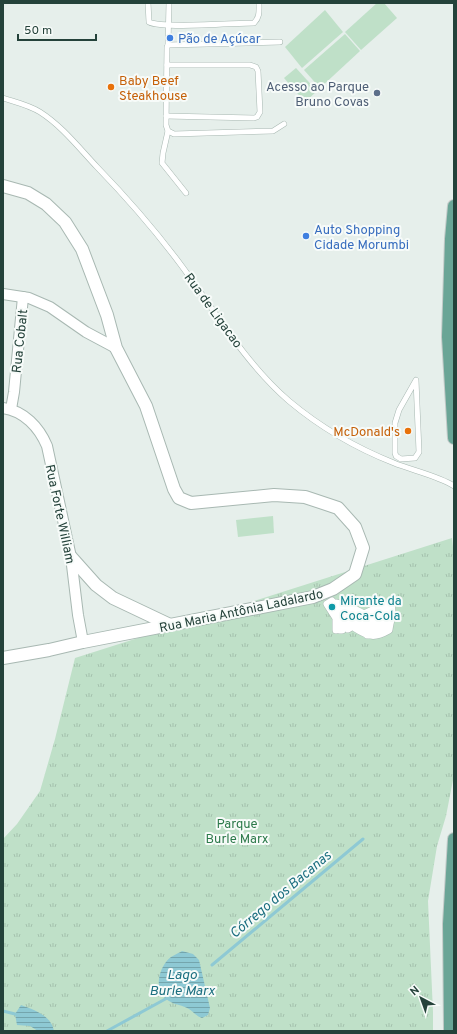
<svg xmlns="http://www.w3.org/2000/svg" width="457" height="1034" font-family="Overpass,sans-serif">
  <defs>
    <pattern id="park-tufts" width="24" height="20" patternUnits="userSpaceOnUse"><rect width="24" height="20" fill="#bfe0c8"/><path d="M3 7l-1-3M5 7V3M7 7l1-3M15 17l-1-3M17 17v-4M19 17l1-3" fill="none" stroke="#a4c1ad"/></pattern>
    <pattern id="water-rules" width="6" height="5" patternUnits="userSpaceOnUse"><rect width="6" height="5" fill="#8ec9d4"/><path d="M0 2.5h6" fill="none" stroke="#74a5ad"/></pattern>
  </defs>
  <rect width="100%" height="100%" fill="#e6efeb"/>
  <!-- park -->
  <polygon fill="url(#park-tufts)" points="452,538 454,556 454,775 446,816 437,846 428,901 433,1012 433,1031 3,1031 3,839 17,824 40,791 55,739 75,658"/>
  <!-- garden -->
  <g fill="#bfe0c8">
    <polygon points="377,3 384,3 397,18 361,50 345,32"/>
    <polygon points="325,10 343,32 302,68 285,47"/>
    <polygon points="345,34 360,51 320,88 304,70"/>
    <polygon points="296,68 317,91 305,102 284,78"/>
    <polygon points="273,516 274,533 238,537 236,520"/>
  </g>
  <!-- water -->
  <g fill="url(#water-rules)">
    <path d="M182,951L193,954L199,960L210,1008L208,1015L202,1018C196,1016 194,1012 189,1009C183,1005 175,1005 169,1001C155,992 157,974 166,962C169,957 177,954 182,951Z"/>
    <path d="M21,1005C34,1010 51,1015 54,1031H38L30,1026L17,1025L15,1014Z"/>
  </g>
  <g fill="none" stroke-linecap="round" stroke-linejoin="round">
    <!-- stream -->
    <g stroke="#8ec9d4" stroke-width="3">
      <polyline points="212,965 363,839"/>
      <polyline points="3,1011 19,1015"/>
      <polyline points="107,1031 169,997"/>
    </g>
    <!-- service casing -->
    <g stroke="#a8b8b2" stroke-width="6">
      <g id="service">
        <path d="M148,3L149,22C162,29 235,23 254,23C260,17 259,11 259,3"/>
        <polyline points="280,42 168,45 167,47 166,125 168,131 174,134 273,131 284,124"/>
        <polyline points="168,45 169,3"/>
        <path d="M3,98C15,102 29,105 40,112C62,126 79,148 97,167C127,198 155,230 181,265C215,311 245,363 289,401C320,427 356,448 394,463C411,470 439,476 454,486"/>
        <polyline points="166,116 254,118 257,117 260,112 258,71 256,67 250,65 167,65"/>
        <polyline points="168,131 163,153 162,163 186,193"/>
        <polygon points="416,380 419,452 415,458 401,459 396,456 395,453 395,423 399,410"/>
      </g>
    </g>
    <!-- pedestrian casing -->
    <g stroke="#a8b8b2" stroke-width="8">
      <path id="pedestrian" d="M336,630V618L327,604L332,601L341,620L340,630H342V616L336,603L345,605L348,629L353,626V615L348,609H354L364,614L379,607L391,604C394,614 390,620 389,630C375,638 369,637 355,628L362,629L367,635L384,630L389,615L386,609C376,615 369,616 357,613L356,623L367,631L382,625L385,619L383,615L378,618L366,617L360,618L361,622L365,628C371,626 375,625 380,620H368L364,621L367,627L373,622L366,624"/>
    </g>
    <!-- minor casing -->
    <g stroke="#a8b8b2" stroke-width="12">
      <g id="minor">
        <polyline points="3,294 29,298 50,307 86,332 116,348"/>
        <path d="M3,408C24,411 39,427 47,446L71,557L78,615L83,642"/>
        <polyline points="11,409 14,392 23,297"/>
      </g>
    </g>
    <!-- tertiary casing -->
    <g stroke="#a8b8b2" stroke-width="14">
      <g id="tertiary">
        <polyline points="3,186 28,193 46,204 65,222 82,249 107,315 116,348 146,406 174,489 179,498 191,503 274,495 305,497 338,508 355,527 363,548 355,574 333,589 313,597 83,642 49,650 3,658"/>
        <polyline points="71,557 96,585 113,598 170,625"/>
      </g>
    </g>
    <!-- primary casing -->
    <g stroke="#c2cac8" stroke-width="14">
      <g id="primary">
        <polyline points="454,206 451,239 448,337 454,438"/>
        <polyline points="450,1031 449,924 454,839"/>
      </g>
    </g>
    <!-- service -->
    <use href="#service" stroke="#fff" stroke-width="5"/>
    <!-- pedestrian -->
    <use href="#pedestrian" stroke="#fff" stroke-width="7"/>
    <!-- minor -->
    <use href="#minor" stroke="#fff" stroke-width="10"/>
    <!-- tertiary -->
    <use href="#tertiary" stroke="#fff" stroke-width="12"/>
    <!-- primary -->
    <use href="#primary" stroke="#6aa596" stroke-width="12"/>
  </g>
  <!-- markers -->
  <g fill="#3f7fe0" stroke="#f7fbf9" stroke-width="1.5">
    <circle cx="170" cy="38" r="4"/>
    <circle cx="306" cy="236" r="4"/>
  </g>
  <g fill="#e8710a" stroke="#f7fbf9" stroke-width="1.5">
    <circle cx="111" cy="87" r="4"/>
    <circle cx="408" cy="431" r="4"/>
  </g>
  <circle fill="#5c6f8a" stroke="#f7fbf9" stroke-width="1.5" cx="377" cy="93" r="4"/>
  <circle fill="#0f9aa8" stroke="#f7fbf9" stroke-width="1.5" cx="332" cy="607" r="4"/>
  <g text-anchor="middle" stroke-width="4" stroke-linejoin="round" paint-order="stroke">
    <!-- shop labels -->
    <g font-size="13" fill="#366cbe" stroke="#f7fbf9" text-anchor="start">
      <text x="178" y="43">Pão de Açúcar</text>
      <text x="314" y="234">Auto Shopping<tspan x="314" dy="15">Cidade Morumbi</tspan></text>
    </g>
    <!-- food labels -->
    <g font-size="13" fill="#c56008" stroke="#f7fbf9" text-anchor="start">
      <text x="119" y="85">Baby Beef<tspan x="119" dy="15">Steakhouse</tspan></text>
      <text x="400" y="436" text-anchor="end">McDonald's</text>
    </g>
    <!-- service labels -->
    <g font-size="13" fill="#4e5e75" stroke="#f7fbf9" text-anchor="end">
      <text x="369" y="91">Acesso ao Parque<tspan x="369" dy="15">Bruno Covas</tspan></text>
    </g>
    <!-- street labels -->
    <g font-size="13" fill="#24423a" stroke="#f7fbf9">
      <text transform="translate(214 310) rotate(54)" y="5">Rua de Ligacao</text>
      <text transform="translate(19 341) rotate(-84)" y="5">Rua Cobalt</text>
      <text transform="translate(61 514) rotate(78)" y="5">Rua Forte William</text>
      <text transform="translate(241 610) rotate(-12)" y="5">Rua Maria Antônia Ladalardo</text>
    </g>
    <!-- culture labels -->
    <g font-size="13" fill="#0d838f" stroke="#f7fbf9" text-anchor="start">
      <text x="340" y="605">Mirante da<tspan x="340" dy="15">Coca-Cola</tspan></text>
    </g>
    <!-- park labels -->
    <g font-size="13" fill="#2d7a4b" stroke="#f7fbf9">
      <text x="237" y="828">Parque<tspan x="237" dy="15">Burle Marx</tspan></text>
    </g>
    <!-- water labels -->
    <g font-size="14" font-style="italic" fill="#1c6f80" stroke="#f7fbf9">
      <text transform="translate(280 894) rotate(-40)" y="5">Córrego dos Bacanas</text>
      <text x="182" y="979">Lago<tspan x="182" dy="16">Burle Marx</tspan></text>
    </g>
  </g>
  <!-- border -->
  <rect width="457" height="1034" fill="none" stroke="#24423a" stroke-width="8"/>
  <!-- north arrow -->
  <g transform="translate(421 998) rotate(319)" stroke="#f7fbf9" stroke-width="3" paint-order="stroke">
  <path d="M0-3L7 15L0 10L-7 15Z" fill="#24423a"/>
  <text y="-6" font-size="11" font-weight="bold" text-anchor="middle" fill="#24423a">N</text>
  </g>
  <!-- scale -->
  <path d="M18 34v6h78v-6" fill="none" stroke="#24423a" stroke-width="2"/>
  <text x="24" y="34" font-size="12" fill="#24423a" stroke="#f7fbf9" stroke-width="3" paint-order="stroke">50 m</text>
</svg>
